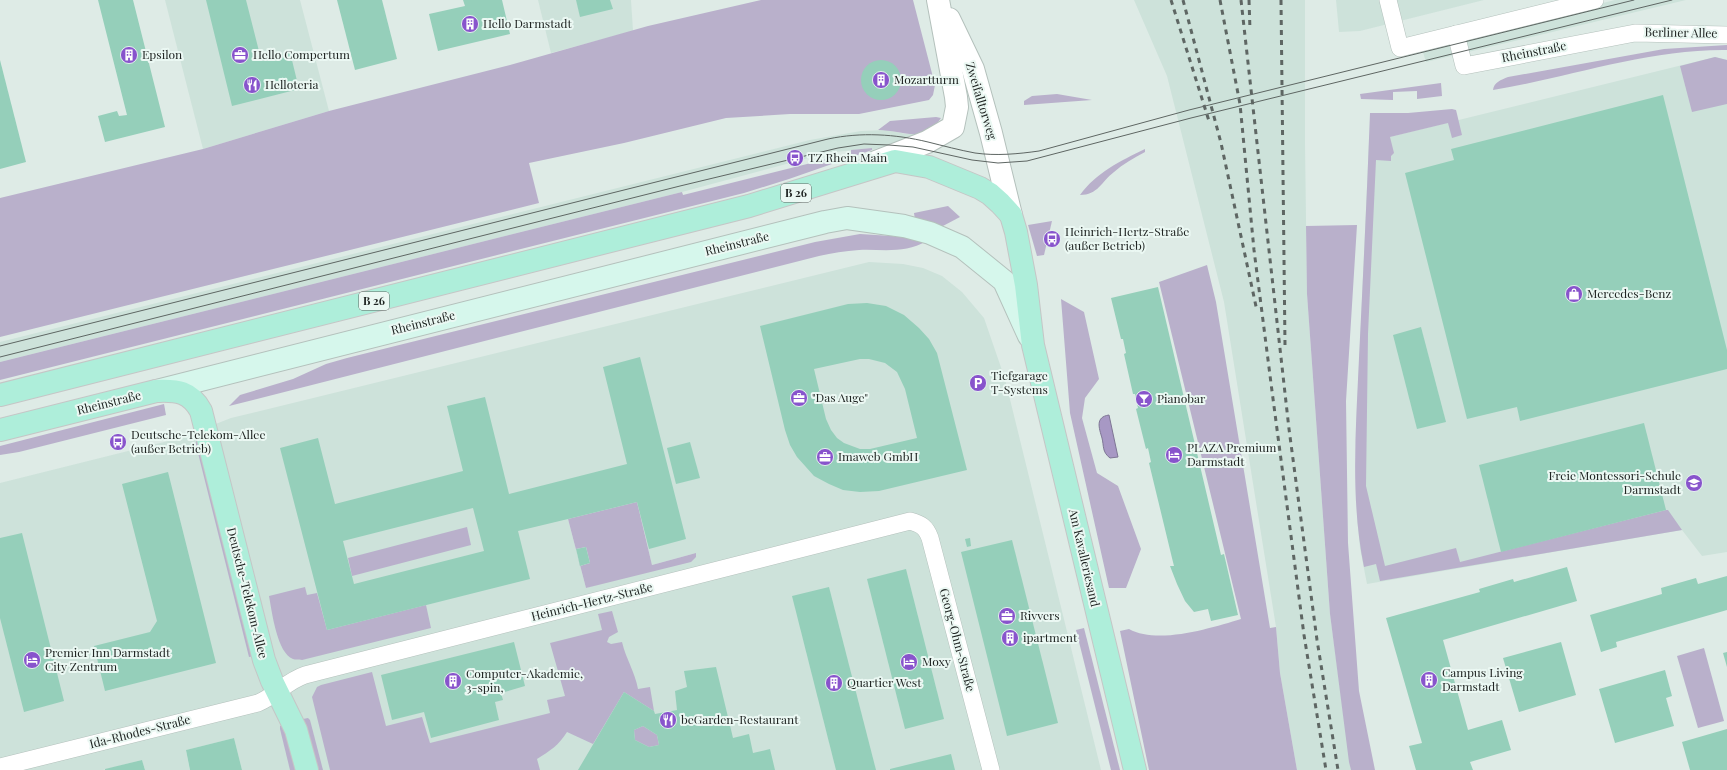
<svg xmlns="http://www.w3.org/2000/svg" width="1727" height="770" font-family="'Playfair Display',serif">
  <rect width="100%" height="100%" fill="#deebe6"/>
  <!-- built -->
  <g fill="#cde2da" fill-rule="evenodd">
    <polygon points="165,0 300,0 329,111 203,149"/>
    <polygon points="538,0 631,0 633,31 551,53"/>
    <polygon points="1134,0 1305,0 1305,144 1307,294 1330,614 1351,770 1297,770 1280,673 1276,627 1224,302 1167,76"/>
    <polygon points="1336,0 1484,0 1360,31 1339,32"/>
    <polygon points="1615,0 1686,0 1426,62 1422,49"/>
    <polygon points="1715,57 1727,60 1727,552 1702,556 1682,530 1367,584 1360,548 1357,517 1356,433 1369,142"/>
    <polygon points="887,130 906,134 921,134 872,150 871,148 827,153 682,192 0,362 0,342 810,140 861,131"/>
    <path d="M869,262L903,264L923,268L942,276L962,292L984,318L1005,379L1101,770H242L234,738L186,750L190,770H145L142,760L103,770H0V483L180,438L231,418ZM637,502L652,565L696,553L586,588L568,519Z"/>
  </g>
  <!-- green -->
  <g fill="#b9b0cb" fill-rule="evenodd">
    <polygon points="761,0 913,0 935,85 933,95 929,100 859,114 790,114 726,118 624,143 529,163 539,203 0,337 0,198 203,149 329,111 510,65 648,26"/>
    <path d="M1727,45V50C1647,49 1571,77 1493,90C1494,82 1501,80 1508,77L1664,49Z"/>
    <polygon points="1715,57 1727,60 1727,104 1692,112 1680,66"/>
    <polygon points="1441,83 1442,96 1417,99 1417,91 1393,92 1393,100 1361,99 1360,94"/>
    <polygon points="1057,94 1092,100 1024,105 1024,101 1032,96"/>
    <path d="M1452,109L1456,110L1457,114L1462,135L1452,138L1448,123L1390,137L1394,153L1391,156V161L1376,160L1368,334L1366,486L1385,566L1456,548L1460,562L1666,510H1668L1682,530L1380,581L1376,564L1364,567C1350,499 1356,427 1359,358C1363,277 1367,195 1370,113H1408Z"/>
    <path d="M936,117L941,118C924,145 903,130 878,130L890,121Z"/>
    <polygon points="872,148 872,150 789,179 744,193 0,380 0,362 682,192 683,195 851,153 851,150"/>
    <path d="M1145,149V152C1134,158 1123,164 1114,172C1101,182 1098,195 1080,195C1096,173 1120,161 1145,149Z"/>
    <polygon points="948,206 960,217 941,227 915,220 914,213"/>
    <polygon points="1052,221 1044,255 1037,256 1028,225"/>
    <polygon points="1357,225 1346,401 1348,543 1359,691 1375,770 1351,770 1349,762 1330,614 1307,294 1306,226"/>
    <path d="M860,234L907,237L926,241C906,254 882,249 859,250C845,251 832,253 819,256L229,406L240,395L293,379L326,364L347,358L815,242Z"/>
    <path d="M1207,265L1216,302L1270,628L1276,627L1280,673L1297,770H1149L1120,631L1129,629C1158,645 1211,628 1241,619L1159,282Z"/>
    <polygon points="1061,299 1084,312 1099,379 1085,398 1082,418 1097,473 1118,486 1141,549 1126,588 1109,588 1070,413"/>
    <polygon points="164,404 166,415 19,452 0,455 0,446"/>
    <polygon points="197,435 255,656 249,657 196,445 196,436"/>
    <path d="M637,502L652,565L696,553V557L691,562L586,588L568,519ZM586,547L590,563L580,566L576,549Z"/>
    <polygon points="467,527 471,545 352,576 348,558"/>
    <path d="M305,587L307,595L317,593L327,630L426,605L431,628L302,660C299,659 295,660 293,659C277,653 272,612 269,596Z"/>
    <path d="M612,611L618,632L609,637L607,642L611,644L622,642C626,659 635,672 638,689L650,687L654,711L624,692L593,744L567,732C559,745 550,751 537,759L540,770H330L312,697L317,687L321,685L372,672L386,726L422,717L430,743L550,713L547,700L565,696L550,643L602,630L598,614Z"/>
    <polygon points="1084,628 1120,770 1111,770 1076,630"/>
    <polygon points="1704,648 1724,721 1698,728 1677,656"/>
    <polygon points="308,718 310,720 323,770 316,770 303,719"/>
    <polygon points="282,725 285,725 297,770 290,770 280,729 280,726"/>
    <polygon points="643,726 657,735 659,745 649,747 635,740 634,730"/>
  </g>
  <!-- water -->
  <path fill="#a798c4" stroke="#7e7694" d="M1109,415L1118,457L1110,458C1102,452 1104,446 1102,438C1099,428 1095,417 1109,415Z"/>
  <!-- building -->
  <g fill="#95cfba" fill-rule="evenodd">
    <polygon points="98,0 133,0 165,127 105,142 98,116 117,111 119,116 127,115"/>
    <polygon points="206,0 246,0 261,59 290,52 299,89 232,106"/>
    <polygon points="337,0 382,0 397,59 355,70"/>
    <polygon points="463,0 502,0 510,34 438,51 429,14 465,6"/>
    <polygon points="576,0 610,0 613,9 580,17"/>
    <polygon points="0,60 26,162 0,169"/>
    <circle cx="881" cy="80" r="20"/>
    <polygon points="1663,95 1727,350 1727,369 1520,421 1517,407 1467,419 1405,173 1454,160 1451,149"/>
    <polygon points="1158,287 1221,555 1224,554 1238,615 1211,621 1208,609 1194,612 1185,601 1177,584 1170,566 1174,566 1172,558 1149,463 1151,462 1148,448 1146,449 1136,409 1138,408 1135,394 1133,394 1124,354 1126,353 1123,339 1121,339 1111,298"/>
    <path d="M867,303L886,306L904,315L919,328L929,339L937,353L967,470L879,491L860,492L843,490L829,484L814,476L797,457L790,445L785,430L760,326L848,304ZM860,359H869L885,363L897,372L905,389L917,438L870,449H860L844,443L837,438L831,430L826,419L814,369Z"/>
    <polygon points="1421,327 1446,422 1417,429 1393,335"/>
    <path d="M640,357L686,539L649,549L637,502L568,519L518,531L530,579L327,630L280,448L318,438L335,504L463,471L447,406L485,397L509,494L627,464L603,367ZM473,508L484,551L354,584L343,541Z"/>
    <polygon points="1644,423 1666,510 1501,552 1479,465"/>
    <polygon points="690,442 700,478 676,484 667,448"/>
    <polygon points="168,472 216,663 105,691 94,646 150,632 157,621 122,484"/>
    <polygon points="22,533 64,701 24,712 0,618 0,538"/>
    <polygon points="970,538 971,546 967,547 965,539"/>
    <polygon points="1012,540 1058,723 1007,736 961,552"/>
    <polygon points="586,547 590,563 580,566 576,549"/>
    <polygon points="1567,567 1577,601 1443,640 1468,730 1502,720 1511,750 1470,762 1473,770 1416,770 1409,746 1422,743 1386,618 1480,592 1479,589 1513,579 1514,582"/>
    <polygon points="906,569 944,719 905,729 867,579"/>
    <polygon points="1727,576 1727,610 1616,642 1617,647 1601,652 1590,615 1662,594 1661,588 1696,578 1698,584"/>
    <polygon points="829,587 876,770 836,770 792,596"/>
    <polygon points="514,642 525,686 501,693 503,700 495,702 499,720 431,738 424,712 392,720 381,675"/>
    <polygon points="1561,642 1576,695 1519,712 1503,658"/>
    <polygon points="1727,652 1727,667 1723,653"/>
    <path d="M716,667L733,738L749,734L753,753L770,749L775,770H578L624,692L654,711L655,714L677,710L675,691L687,687L684,671ZM643,726L657,735L659,745L649,747L635,740L634,730Z"/>
    <polygon points="1665,670 1672,696 1666,698 1674,726 1615,743 1599,689"/>
    <polygon points="1727,729 1727,770 1690,770 1682,742"/>
    <polygon points="234,738 242,770 190,770 186,750"/>
    <polygon points="951,754 955,770 890,770 890,769"/>
    <polygon points="142,760 145,770 105,770 105,769"/>
  </g>
  <g fill="none" stroke-linecap="round" stroke-linejoin="round">
    <!-- minor casing -->
    <g stroke="#b4c1bc" stroke-width="18">
      <g id="minor">
        <polyline points="1388,0 1400,48 1595,0"/>
        <polyline points="1456,34 1464,66 1635,33 1727,35"/>
        <path d="M0,767L258,703C275,696 287,681 305,675L910,521C921,524 926,527 930,538L991,770"/>
      </g>
    </g>
    <!-- tertiary casing -->
    <g stroke="#b4c1bc" stroke-width="24">
      <g id="tertiary">
        <polyline points="949,19 973,69 991,133 1011,215"/>
        <polyline points="876,162 927,142 953,127 957,107 956,97 938,0"/>
      </g>
    </g>
    <!-- secondary casing -->
    <g stroke="#b4c1bc" stroke-width="24">
      <polyline id="secondary" points="157,391 825,222 847,218 904,226 930,233 962,247 1004,281 1029,336"/>
    </g>
    <!-- primary casing -->
    <g stroke="#c5c6c6" stroke-width="24">
      <g id="primary">
        <polyline points="0,395 749,206 895,161 929,167 980,188 990,194 1000,203 1011,215 1016,232 1026,285 1033,345 1135,770"/>
        <path d="M0,430L156,391C177,390 190,391 201,411L264,660L272,681L296,730L307,770"/>
      </g>
    </g>
    <!-- minor -->
    <use href="#minor" stroke="#fff" stroke-width="17"/>
    <!-- tertiary -->
    <use href="#tertiary" stroke="#fff" stroke-width="22"/>
    <!-- secondary -->
    <use href="#secondary" stroke="#d6f7ec" stroke-width="22"/>
    <!-- primary -->
    <use href="#primary" stroke="#aeeeda" stroke-width="22"/>
    <!-- tram -->
    <g stroke="#5e6663" stroke-width="1">
      <path d="M0,346L828,139C861,132 895,134 928,142C944,146 959,150 975,153C996,156 1018,154 1039,151L1189,110L1634,0"/>
      <polyline points="0,357 680,186 838,148 864,144 889,145 913,147 972,160 998,163 1027,161 1191,118 1672,0"/>
    </g>
    <!-- rail -->
    <g stroke="#5e6663" stroke-width="3" stroke-dasharray="5 5" stroke-linecap="butt">
      <polyline points="1171,0 1209,121"/>
      <polyline points="1183,0 1221,143 1257,311"/>
      <polyline points="1220,0 1240,104 1254,250 1272,391 1304,635 1326,770"/>
      <polyline points="1241,0 1289,429 1317,640 1338,770"/>
      <polyline points="1249,0 1250,30"/>
      <polyline points="1281,0 1285,345"/>
    </g>
  </g>
  <!-- icons -->
  <defs>
    <g id="building-disc" transform="scale(0.9)"><circle r="9.5" fill="#8854cc" stroke="#ebf8f3"/><path d="M-4-6H4V6H1V3H-1V6H-4ZM-2.5-4.3h1.7v1.8h-1.7ZM.8-4.3h1.7v1.8H.8ZM-2.5-1h1.7V.8h-1.7ZM.8-1h1.7V.8H.8Z" fill="#fff"/></g>
    <g id="office-disc" transform="scale(0.9)"><circle r="9.5" fill="#8854cc" stroke="#ebf8f3"/><path d="M-6-3h4V-5.5h4V-3h4V5H-6ZM-1-4.5V-3h2v-1.5ZM-6 0V1H6V0Z" fill="#fff"/></g>
    <g id="restaurant-disc" transform="scale(0.9)"><circle r="9.5" fill="#8854cc" stroke="#ebf8f3"/><path d="M-5-6h1v4h1v-4h1v4h1v-4h1v5L-1.5 .5V6h-2V.5L-5-1ZM5-6V6H3V1.5H1.5Q1.5-4 5-6Z" fill="#fff"/></g>
    <g id="bus-disc" transform="scale(0.9)"><circle r="9.5" fill="#8854cc" stroke="#ebf8f3"/><path d="M-5-6H5V4H4V6H2V4H-2V6H-4V4H-5ZM-3.5-4V0h7V-4ZM-3.5 1.2v1.5H-2V1.2ZM2 1.2v1.5H3.5V1.2Z" fill="#fff"/></g>
    <g id="shop-disc" transform="scale(0.9)"><circle r="9.5" fill="#8854cc" stroke="#ebf8f3"/><path d="M-5-2.5h2.3a2.7 3.5 0 0 1 5.4 0H5L5.5 6h-11ZM-1.5-2.5h3a1.5 2.3 0 0 0-3 0Z" fill="#fff"/></g>
    <g id="parking-disc" transform="scale(0.9)"><circle r="9.5" fill="#8854cc" stroke="#ebf8f3"/><path d="M-3.5-5.5H1a3.5 3.5 0 0 1 0 7H-1V5.5H-3.5ZM-1-3.4V-.6H.8a1.4 1.4 0 0 0 0-2.8Z" fill="#fff"/></g>
    <g id="bar-disc" transform="scale(0.9)"><circle r="9.5" fill="#8854cc" stroke="#ebf8f3"/><path d="M-6-5H6L.8 .8V4.5H3.5V6h-7V4.5H-.8V.8Z" fill="#fff"/></g>
    <g id="hotel-disc" transform="scale(0.9)"><circle r="9.5" fill="#8854cc" stroke="#ebf8f3"/><path d="M-6-4.5h1.5V1H6V5H4.5V3h-9V5H-6ZM-4 0a1.8 1.8 0 1 1 3.6 0ZM.5 0V-2.5h3Q6-2.5 6 0Z" fill="#fff"/></g>
    <g id="school-disc" transform="scale(0.9)"><circle r="9.5" fill="#8854cc" stroke="#ebf8f3"/><path d="M0-5L7-2L0 1L-7-2ZM-4 1L0 2.5L4 1V4Q0 6-4 4Z" fill="#fff"/></g>
  </defs>
  <g fill-rule="evenodd">
    <use href="#building-disc" x="470" y="24"/>
    <use href="#building-disc" x="129" y="55"/>
    <use href="#office-disc" x="240" y="55"/>
    <use href="#building-disc" x="881" y="80"/>
    <use href="#restaurant-disc" x="252" y="85"/>
    <use href="#bus-disc" x="795" y="158"/>
    <use href="#bus-disc" x="1052" y="239"/>
    <use href="#shop-disc" x="1574" y="294"/>
    <use href="#parking-disc" x="978" y="383"/>
    <use href="#office-disc" x="799" y="398"/>
    <use href="#bar-disc" x="1144" y="399"/>
    <use href="#bus-disc" x="118" y="442"/>
    <use href="#hotel-disc" x="1174" y="455"/>
    <use href="#office-disc" x="825" y="457"/>
    <use href="#school-disc" x="1694" y="483"/>
    <use href="#office-disc" x="1007" y="616"/>
    <use href="#building-disc" x="1010" y="638"/>
    <use href="#hotel-disc" x="32" y="660"/>
    <use href="#hotel-disc" x="909" y="662"/>
    <use href="#building-disc" x="1429" y="680"/>
    <use href="#building-disc" x="453" y="681"/>
    <use href="#building-disc" x="834" y="683"/>
    <use href="#restaurant-disc" x="668" y="720"/>
  </g>
  <g text-anchor="middle" stroke-width="4" stroke-linejoin="round" paint-order="stroke">
    <!-- shield labels -->
    <g fill="#ebf8f3" stroke="#5d6461" stroke-width="1">
      <rect x="781" y="184" width="30" height="18" rx="3"/>
      <rect x="359" y="292" width="30" height="18" rx="3"/>
    </g>
    <g font-size="11" font-weight="bold" fill="#202523">
      <text x="796" y="197">B 26</text>
      <text x="374" y="305">B 26</text>
    </g>
    <!-- poi labels -->
    <g font-size="12" fill="#202523" stroke="#ebf8f3" text-anchor="start">
      <text x="483" y="28">Hello Darmstadt</text>
      <text x="142" y="59">Epsilon</text>
      <text x="253" y="59">Hello Compertum</text>
      <text x="894" y="84">Mozartturm</text>
      <text x="265" y="89">Helloteria</text>
      <text x="808" y="162">TZ Rhein Main</text>
      <text x="1065" y="236">Heinrich-Hertz-Straße<tspan x="1065" dy="14">(außer Betrieb)</tspan></text>
      <text x="1587" y="298">Mercedes-Benz</text>
      <text x="991" y="380">Tiefgarage<tspan x="991" dy="14">T-Systems</tspan></text>
      <text x="812" y="402">"Das Auge"</text>
      <text x="1157" y="403">Pianobar</text>
      <text x="131" y="439">Deutsche-Telekom-Allee<tspan x="131" dy="14">(außer Betrieb)</tspan></text>
      <text x="1187" y="452">PLAZA Premium<tspan x="1187" dy="14">Darmstadt</tspan></text>
      <text x="838" y="461">Imaweb GmbH</text>
      <text x="1681" y="480" text-anchor="end">Freie Montessori-Schule<tspan x="1681" dy="14">Darmstadt</tspan></text>
      <text x="1020" y="620">Rivvers</text>
      <text x="1023" y="642">ipartment</text>
      <text x="45" y="657">Premier Inn Darmstadt<tspan x="45" dy="14">City Zentrum</tspan></text>
      <text x="922" y="666">Moxy</text>
      <text x="1442" y="677">Campus Living<tspan x="1442" dy="14">Darmstadt</tspan></text>
      <text x="466" y="678">Computer-Akademie,<tspan x="466" dy="14">3-spin,</tspan></text>
      <text x="847" y="687">Quartier West</text>
      <text x="681" y="724">beGarden-Restaurant</text>
    </g>
    <!-- street labels -->
    <g font-size="12" fill="#202523" stroke="#ebf8f3">
      <text transform="translate(1681 33) rotate(1)" y="4">Berliner Allee</text>
      <text transform="translate(1534 52) rotate(-11)" y="4">Rheinstraße</text>
      <text transform="translate(981 101) rotate(73)" y="4">Zweifalltorweg</text>
      <text transform="translate(737 244) rotate(-14)" y="4">Rheinstraße</text>
      <text transform="translate(423 323) rotate(-14)" y="4">Rheinstraße</text>
      <text transform="translate(109 403) rotate(-14)" y="4">Rheinstraße</text>
      <text transform="translate(1084 558) rotate(77)" y="4">Am Kavalleriesand</text>
      <text transform="translate(247 593) rotate(76)" y="4">Deutsche-Telekom-Allee</text>
      <text transform="translate(592 602) rotate(-14)" y="4">Heinrich-Hertz-Straße</text>
      <text transform="translate(957 640) rotate(75)" y="4">Georg-Ohm-Straße</text>
      <text transform="translate(140 732) rotate(-14)" y="4">Ida-Rhodes-Straße</text>
    </g>
  </g>
</svg>
